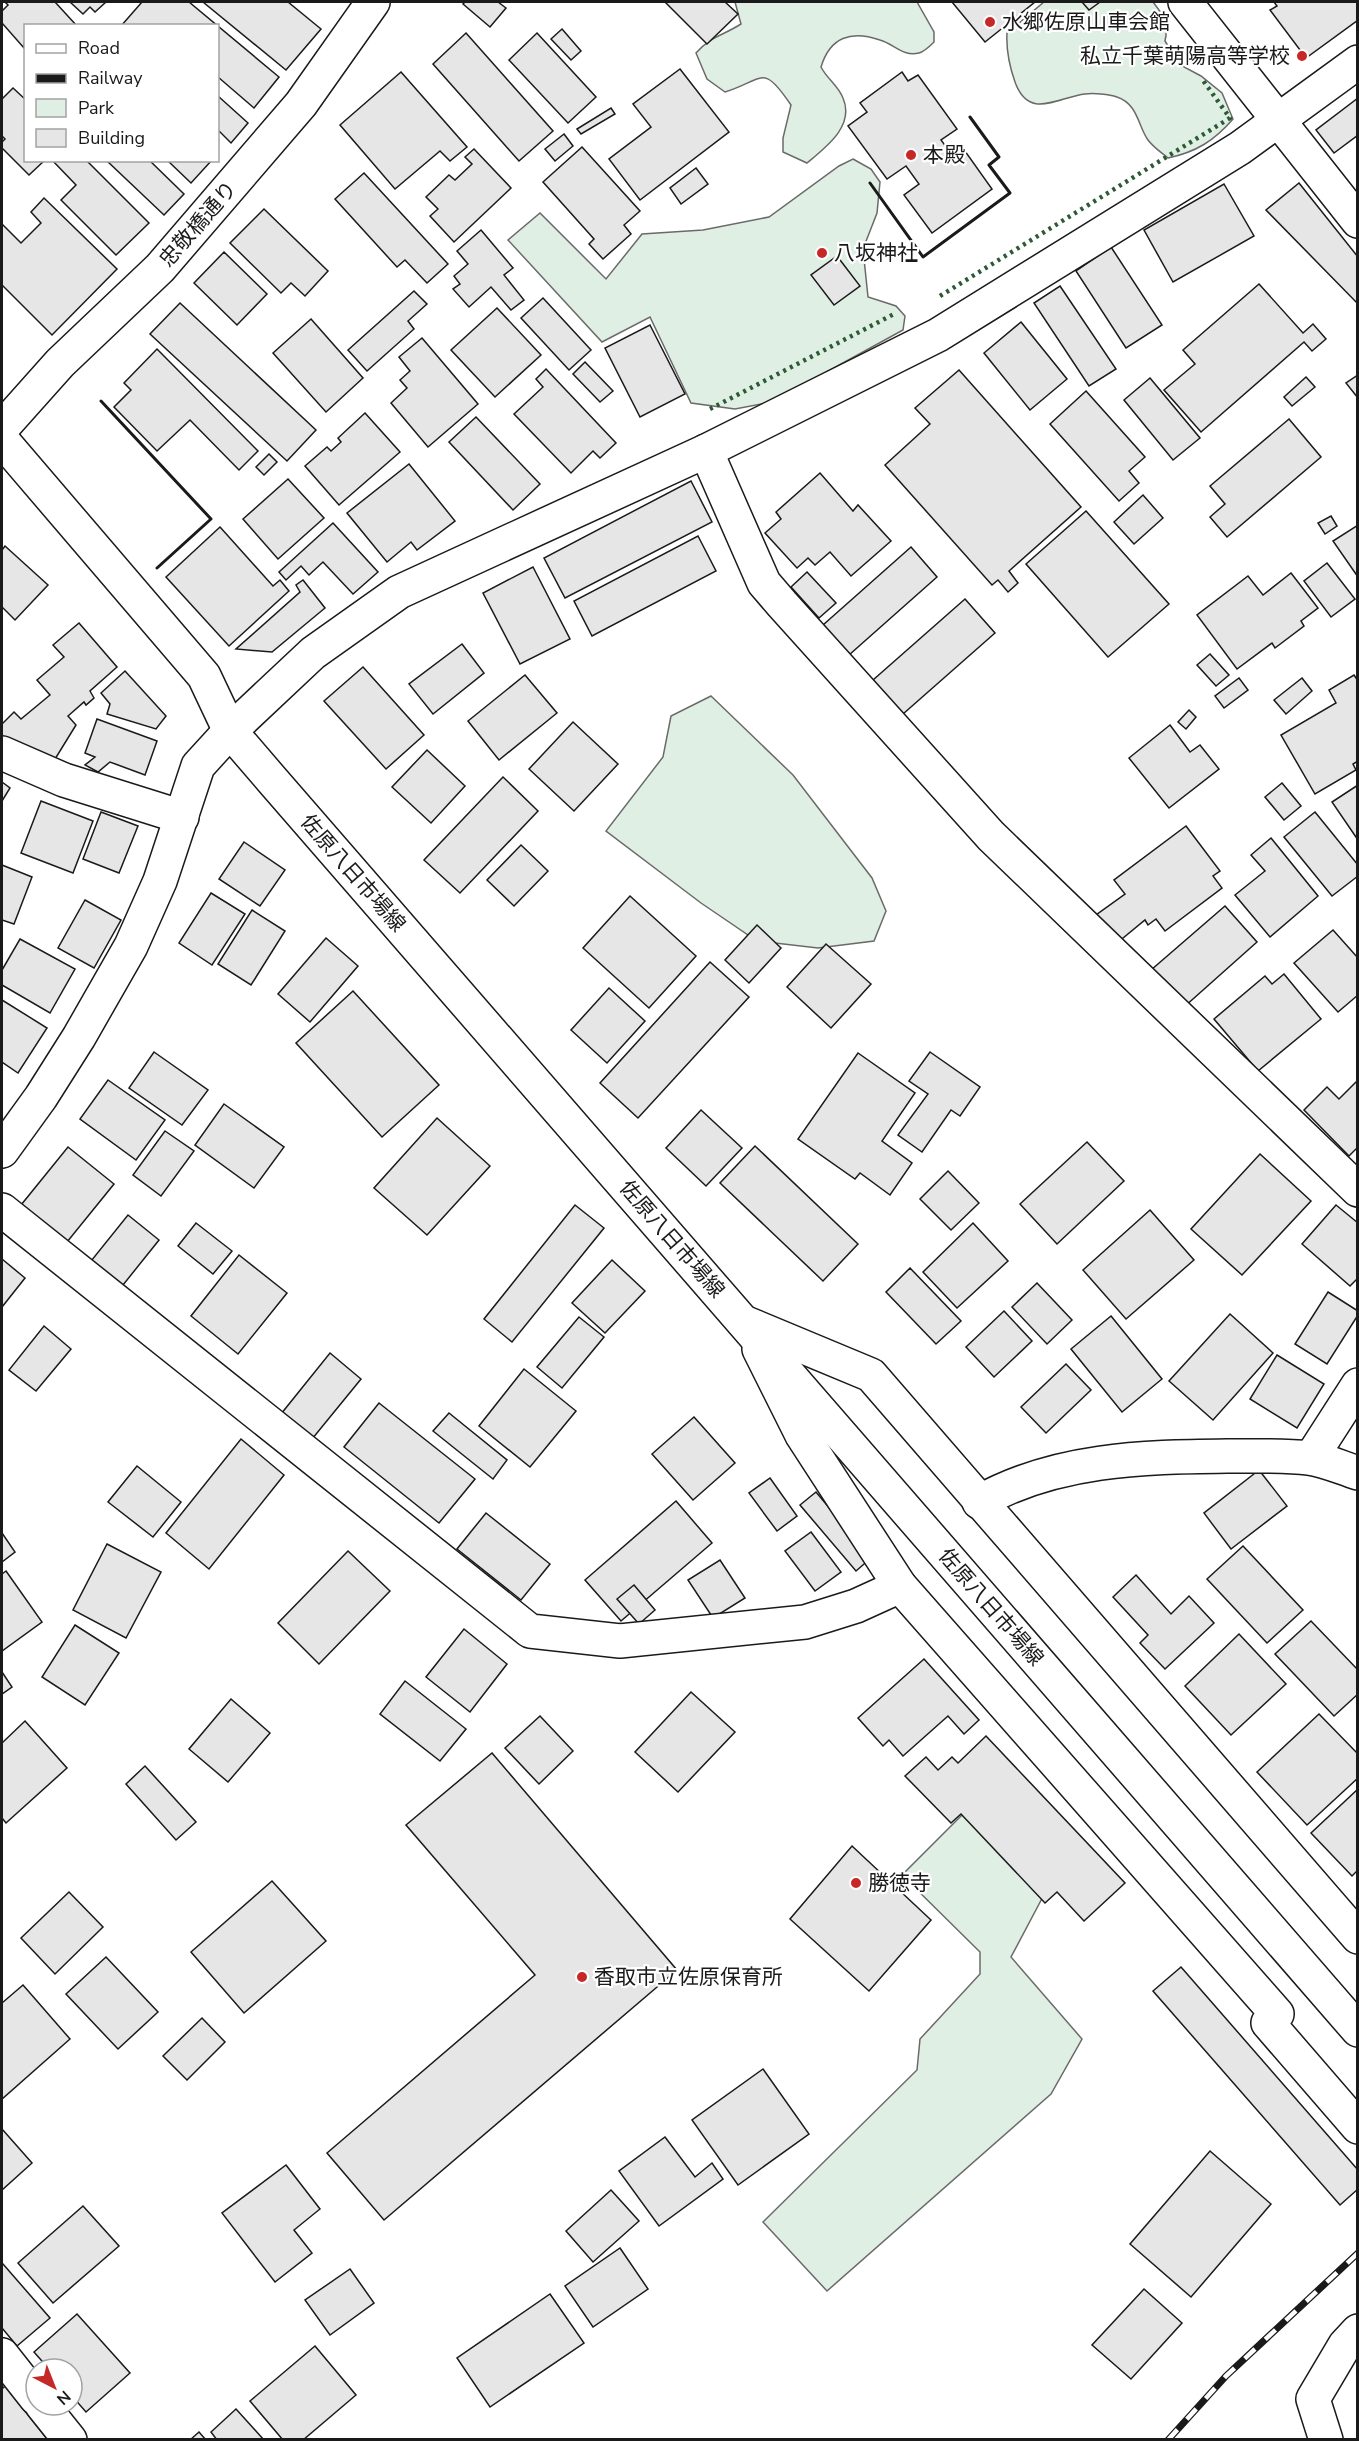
<svg xmlns="http://www.w3.org/2000/svg" width="1359" height="2441" font-family="'Nunito Sans','Noto Sans JP',sans-serif">
  <rect width="100%" height="100%" fill="#fff"/>
  <!-- green -->
  <g fill="#e0efe3" stroke="#6a6a6a" stroke-width="1.5">
    <path d="M735,2H917L934,32V42C930,46 924,52 919,53C903,57 894,44 880,40C851,30 830,37 821,67C827,79 838,85 843,98C855,126 826,147 807,163L783,152V138L791,105C762,62 764,80 725,92L707,79L696,53C711,36 722,36 741,24Z"/>
    <path d="M1044,2H1153C1164,16 1169,23 1165,41L1173,54L1184,67L1201,76L1222,93L1233,119C1214,141 1196,152 1168,158C1162,153 1153,147 1148,140C1138,126 1138,104 1117,97C1109,94 1093,93 1085,94C1058,97 1029,121 1015,82C1009,65 1006,51 1007,33Z"/>
    <polygon points="853,159 871,169 880,182 877,213 863,249 868,297 896,306 905,316 903,330 772,402 735,409 691,403 650,317 602,342 508,240 540,213 606,279 642,234 703,230 769,217 839,166"/>
    <polygon points="711,696 793,775 872,878 886,911 874,941 818,948 757,941 701,903 606,831 663,757 671,716"/>
    <polygon points="965,1812 1047,1889 1011,1957 1082,2039 1051,2094 827,2291 763,2222 917,2070 920,2039 980,1974 980,1952 902,1875"/>
  </g>
  <!-- building -->
  <g fill="#e6e6e6" stroke="#1a1a1a" stroke-width="1.5">
    <polygon points="5,2 55,2 77,26 26,26 24,48 2,23 2,11 8,5"/>
    <polygon points="70,2 106,2 95,12 90,7 83,14"/>
    <polygon points="142,2 189,2 279,77 254,108 218,77 218,26 121,26"/>
    <polygon points="203,2 288,2 321,29 286,70"/>
    <polygon points="465,2 498,2 506,8 490,27 463,4"/>
    <polygon points="665,2 725,2 738,14 707,44"/>
    <polygon points="952,2 1035,2 985,42"/>
    <polygon points="1082,2 1100,2 1089,10"/>
    <polygon points="1274,2 1358,2 1358,20 1306,58 1270,10 1277,6"/>
    <polygon points="562,29 581,51 571,60 551,39"/>
    <polygon points="466,33 553,131 519,161 433,64"/>
    <polygon points="537,33 596,97 568,123 509,60"/>
    <polygon points="680,69 729,132 640,200 609,159 651,127 633,104"/>
    <polygon points="401,72 467,147 450,161 440,151 395,189 340,125"/>
    <polygon points="902,72 908,81 918,75 957,129 941,140 955,159 965,151 992,189 932,233 904,195 919,184 906,166 887,179 848,126 867,112 860,103"/>
    <polygon points="13,88 26,100 26,160 45,160 29,175 2,148 2,142 5,139 2,136 2,99"/>
    <polygon points="218,96 248,123 231,143 218,130"/>
    <polygon points="1358,98 1358,135 1334,153 1316,130"/>
    <polygon points="611,108 615,114 581,134 577,129"/>
    <polygon points="564,134 573,146 555,161 545,149"/>
    <polygon points="582,147 640,211 624,225 631,234 603,259 589,244 594,239 543,182"/>
    <polygon points="474,149 511,188 454,242 430,216 438,209 426,197 449,175 455,180 472,164 465,157"/>
    <polygon points="52,160 86,160 149,223 116,255 61,200 76,185"/>
    <polygon points="106,160 149,160 184,194 164,215"/>
    <polygon points="167,160 212,160 191,183"/>
    <polygon points="696,168 708,184 681,204 670,188"/>
    <polygon points="364,173 448,264 427,283 405,260 397,267 335,199"/>
    <polygon points="1299,183 1358,257 1358,304 1266,210"/>
    <polygon points="1224,184 1254,236 1173,282 1144,230"/>
    <polygon points="44,198 117,269 52,335 2,285 2,224 21,243 41,223 31,212"/>
    <polygon points="264,209 328,271 305,296 291,283 281,293 230,243"/>
    <polygon points="481,230 513,268 504,275 524,300 511,310 491,287 469,307 453,289 460,284 454,276 468,264 457,251"/>
    <polygon points="1111,247 1162,325 1126,348 1076,271"/>
    <polygon points="224,252 267,294 237,325 194,283"/>
    <polygon points="837,256 860,286 834,305 811,275"/>
    <polygon points="1259,284 1303,333 1313,324 1326,339 1312,351 1304,342 1201,432 1164,390 1195,364 1183,350"/>
    <polygon points="1060,286 1116,369 1089,386 1034,303"/>
    <polygon points="414,291 427,304 408,321 414,329 367,371 348,350"/>
    <polygon points="543,298 591,350 569,370 521,318"/>
    <polygon points="180,303 316,430 287,461 150,334"/>
    <polygon points="497,308 541,355 495,397 451,350"/>
    <polygon points="311,319 363,378 326,412 273,353"/>
    <polygon points="1021,322 1067,379 1030,410 984,353"/>
    <polygon points="650,325 685,394 640,417 605,348"/>
    <polygon points="422,338 478,404 428,447 391,403 407,388 400,380 410,371 399,357"/>
    <polygon points="157,349 258,451 239,470 190,420 157,451 114,407 131,390 124,383"/>
    <polygon points="585,362 613,391 600,402 573,374"/>
    <polygon points="546,369 616,443 600,458 593,451 571,473 514,414 543,387 536,379"/>
    <polygon points="959,370 1081,507 1009,571 1018,583 1008,592 998,580 992,585 885,465 930,424 915,408"/>
    <polygon points="1358,375 1358,398 1346,383"/>
    <polygon points="1306,377 1315,387 1292,406 1284,397"/>
    <polygon points="1150,378 1200,438 1173,460 1124,400"/>
    <polygon points="1086,391 1145,457 1129,471 1139,483 1119,501 1050,424"/>
    <polygon points="365,413 400,452 339,505 305,466 327,447 331,451 341,442 338,438"/>
    <polygon points="476,417 540,484 513,510 449,442"/>
    <polygon points="1289,419 1321,457 1227,537 1210,517 1225,504 1210,486"/>
    <polygon points="269,454 277,462 264,475 256,467"/>
    <polygon points="409,464 455,521 417,550 411,542 387,562 347,513"/>
    <polygon points="820,473 853,511 858,505 891,541 851,576 830,552 815,565 808,558 797,568 765,533 781,519 776,512"/>
    <polygon points="288,479 324,518 278,559 243,519"/>
    <polygon points="691,481 712,522 565,598 544,558"/>
    <polygon points="1143,495 1163,518 1134,544 1114,522"/>
    <polygon points="1086,511 1169,604 1108,657 1026,564"/>
    <polygon points="1331,516 1337,526 1325,534 1318,523"/>
    <polygon points="333,523 378,572 353,594 323,562 309,575 301,566 286,580 279,572"/>
    <polygon points="1358,525 1358,577 1333,541"/>
    <polygon points="220,527 273,586 280,580 289,591 229,646 166,577"/>
    <polygon points="698,536 716,571 592,636 574,601"/>
    <polygon points="5,546 48,585 15,620 2,607 2,550"/>
    <polygon points="911,547 937,577 849,655 823,625"/>
    <polygon points="1327,563 1355,599 1331,617 1304,581"/>
    <polygon points="533,567 570,639 520,664 483,593"/>
    <polygon points="807,572 836,603 819,618 791,587"/>
    <polygon points="1291,573 1318,608 1301,621 1304,626 1275,648 1272,643 1237,669 1197,615 1248,576 1263,595"/>
    <polygon points="303,580 325,608 272,652 236,649 300,592 296,585"/>
    <polygon points="965,599 995,633 903,714 873,680"/>
    <polygon points="79,623 117,667 90,691 94,698 86,705 84,702 68,716 76,725 52,764 2,736 2,724 14,712 21,719 50,695 37,680 64,657 53,645"/>
    <polygon points="462,644 484,673 433,714 409,684"/>
    <polygon points="1210,654 1229,675 1216,686 1197,665"/>
    <polygon points="363,667 424,735 386,769 324,701"/>
    <polygon points="125,671 166,716 156,729 107,714 110,704 101,693"/>
    <polygon points="525,675 557,713 499,760 468,721"/>
    <polygon points="1354,675 1358,681 1358,761 1353,764 1356,770 1315,794 1281,735 1336,703 1329,690"/>
    <polygon points="1239,678 1248,690 1224,708 1215,696"/>
    <polygon points="1302,678 1312,691 1286,714 1274,700"/>
    <polygon points="1189,710 1196,717 1186,729 1178,722"/>
    <polygon points="97,719 157,741 145,775 110,762 98,772 85,765 95,757 85,753"/>
    <polygon points="573,722 618,764 574,811 529,769"/>
    <polygon points="1170,725 1190,752 1200,745 1219,769 1169,808 1129,758"/>
    <polygon points="427,750 465,786 431,823 392,787"/>
    <polygon points="503,777 538,811 460,893 424,860"/>
    <polygon points="2,782 10,788 2,801"/>
    <polygon points="1282,783 1301,806 1284,820 1265,797"/>
    <polygon points="1358,785 1358,840 1332,802"/>
    <polygon points="41,801 93,821 73,873 21,853"/>
    <polygon points="101,812 138,826 119,873 83,859"/>
    <polygon points="1315,812 1358,865 1358,876 1332,896 1284,837"/>
    <polygon points="1186,826 1220,871 1213,876 1222,888 1165,931 1156,919 1148,925 1145,920 1117,943 1096,915 1125,894 1114,880"/>
    <polygon points="1271,838 1318,896 1270,937 1235,895 1265,871 1251,855"/>
    <polygon points="244,842 285,870 260,906 219,879"/>
    <polygon points="521,845 548,871 514,906 487,880"/>
    <polygon points="2,865 32,877 14,924 2,920"/>
    <polygon points="211,893 245,914 212,965 179,943"/>
    <polygon points="630,896 696,956 649,1008 583,948"/>
    <polygon points="85,900 121,920 94,968 58,948"/>
    <polygon points="1225,906 1257,942 1184,1007 1151,970"/>
    <polygon points="252,910 285,931 251,985 218,964"/>
    <polygon points="757,925 781,948 749,983 725,960"/>
    <polygon points="1333,930 1358,958 1358,995 1338,1012 1294,963"/>
    <polygon points="326,938 358,966 310,1022 278,994"/>
    <polygon points="20,939 75,969 50,1013 2,985 2,970"/>
    <polygon points="826,944 871,984 831,1028 787,987"/>
    <polygon points="710,962 749,997 638,1118 600,1083"/>
    <polygon points="1284,974 1321,1019 1258,1071 1214,1019 1265,976 1272,984"/>
    <polygon points="609,988 645,1021 607,1063 571,1030"/>
    <polygon points="353,991 439,1085 382,1137 296,1043"/>
    <polygon points="2,1000 47,1028 18,1073 2,1062"/>
    <polygon points="154,1052 208,1090 182,1125 129,1088"/>
    <polygon points="930,1052 980,1087 960,1116 951,1110 922,1152 898,1135 928,1094 909,1081"/>
    <polygon points="858,1053 915,1093 882,1141 912,1163 890,1195 860,1173 855,1179 798,1139"/>
    <polygon points="108,1080 165,1120 136,1160 80,1119"/>
    <polygon points="1358,1080 1358,1147 1349,1156 1304,1110 1327,1087 1339,1099"/>
    <polygon points="224,1104 284,1147 254,1188 195,1145"/>
    <polygon points="701,1110 742,1148 706,1186 666,1148"/>
    <polygon points="437,1118 490,1166 427,1235 374,1188"/>
    <polygon points="165,1131 194,1151 161,1196 133,1175"/>
    <polygon points="1087,1142 1124,1181 1057,1244 1020,1204"/>
    <polygon points="755,1146 858,1244 823,1281 720,1183"/>
    <polygon points="68,1147 114,1184 63,1247 17,1210"/>
    <polygon points="1260,1154 1311,1201 1242,1275 1191,1229"/>
    <polygon points="948,1171 979,1203 951,1230 920,1199"/>
    <polygon points="575,1205 604,1228 512,1342 484,1319"/>
    <polygon points="1336,1205 1358,1223 1358,1278 1350,1286 1302,1244"/>
    <polygon points="1150,1210 1194,1260 1126,1319 1083,1270"/>
    <polygon points="128,1215 159,1240 119,1290 87,1266"/>
    <polygon points="196,1223 232,1251 213,1274 178,1246"/>
    <polygon points="973,1223 1008,1261 957,1308 923,1272"/>
    <polygon points="239,1255 287,1293 238,1354 191,1316"/>
    <polygon points="2,1259 25,1278 2,1307"/>
    <polygon points="612,1260 645,1291 605,1333 572,1303"/>
    <polygon points="910,1268 961,1321 936,1344 886,1292"/>
    <polygon points="1037,1283 1072,1320 1047,1344 1012,1307"/>
    <polygon points="1328,1292 1358,1311 1358,1315 1327,1364 1295,1344"/>
    <polygon points="1004,1311 1032,1341 994,1377 966,1347"/>
    <polygon points="1230,1314 1273,1353 1213,1420 1169,1381"/>
    <polygon points="1111,1316 1162,1379 1122,1412 1071,1349"/>
    <polygon points="579,1317 604,1337 562,1388 537,1367"/>
    <polygon points="44,1326 71,1349 36,1391 9,1370"/>
    <polygon points="330,1353 361,1379 308,1444 277,1419"/>
    <polygon points="1277,1355 1324,1384 1297,1428 1250,1399"/>
    <polygon points="1066,1364 1091,1390 1046,1433 1021,1407"/>
    <polygon points="524,1369 576,1411 530,1467 479,1426"/>
    <polygon points="379,1403 475,1479 439,1523 344,1447"/>
    <polygon points="449,1413 507,1460 493,1479 433,1431"/>
    <polygon points="694,1417 735,1463 693,1500 652,1454"/>
    <polygon points="241,1439 284,1475 209,1569 166,1533"/>
    <polygon points="137,1466 181,1502 153,1537 108,1502"/>
    <polygon points="1259,1470 1287,1506 1231,1549 1204,1513"/>
    <polygon points="770,1478 797,1516 777,1531 749,1493"/>
    <polygon points="816,1492 871,1558 856,1571 800,1505"/>
    <polygon points="676,1501 712,1543 621,1621 585,1580"/>
    <polygon points="486,1513 550,1564 521,1600 457,1549"/>
    <polygon points="811,1532 841,1572 815,1591 785,1551"/>
    <polygon points="2,1533 15,1552 2,1562"/>
    <polygon points="107,1544 161,1572 126,1638 73,1610"/>
    <polygon points="1243,1546 1303,1610 1267,1643 1207,1579"/>
    <polygon points="348,1551 390,1591 319,1664 278,1623"/>
    <polygon points="720,1560 745,1598 713,1618 688,1580"/>
    <polygon points="6,1571 42,1622 2,1651 2,1574"/>
    <polygon points="1136,1575 1171,1614 1189,1596 1214,1623 1165,1669 1140,1643 1148,1635 1113,1597"/>
    <polygon points="634,1585 655,1610 639,1624 617,1599"/>
    <polygon points="1311,1621 1358,1670 1358,1694 1334,1716 1275,1654"/>
    <polygon points="75,1625 119,1653 85,1705 42,1677"/>
    <polygon points="464,1629 507,1664 470,1712 426,1677"/>
    <polygon points="1239,1634 1286,1684 1231,1735 1185,1686"/>
    <polygon points="924,1659 979,1720 964,1734 948,1716 903,1756 889,1740 883,1746 858,1718"/>
    <polygon points="2,1672 12,1687 2,1694"/>
    <polygon points="405,1681 466,1729 440,1761 380,1714"/>
    <polygon points="691,1692 735,1732 678,1792 635,1752"/>
    <polygon points="231,1699 270,1733 228,1782 189,1749"/>
    <polygon points="1319,1714 1358,1754 1358,1778 1307,1825 1257,1772"/>
    <polygon points="540,1716 573,1751 539,1784 505,1748"/>
    <polygon points="25,1721 67,1768 6,1823 2,1818 2,1743"/>
    <polygon points="986,1736 1125,1883 1084,1921 1057,1892 1045,1903 961,1814 951,1823 905,1776 926,1757 938,1770 952,1757 958,1763"/>
    <polygon points="492,1753 677,1970 384,2220 327,2153 535,1975 406,1825"/>
    <polygon points="145,1766 196,1822 176,1840 126,1784"/>
    <polygon points="1358,1789 1358,1870 1352,1876 1311,1833"/>
    <polygon points="852,1846 931,1920 869,1991 790,1919"/>
    <polygon points="272,1881 326,1941 244,2013 191,1952"/>
    <polygon points="69,1892 103,1927 55,1974 21,1938"/>
    <polygon points="106,1957 158,2012 118,2049 66,1994"/>
    <polygon points="1181,1967 1358,2170 1358,2189 1340,2205 1153,1991"/>
    <polygon points="23,1985 70,2039 2,2099 2,2003"/>
    <polygon points="202,2018 225,2042 187,2080 163,2056"/>
    <polygon points="763,2069 809,2134 738,2185 692,2120"/>
    <polygon points="2,2129 32,2163 2,2190"/>
    <polygon points="665,2137 695,2177 712,2163 723,2179 659,2226 619,2171"/>
    <polygon points="1210,2151 1271,2204 1191,2297 1130,2244"/>
    <polygon points="286,2165 320,2209 294,2230 312,2253 275,2282 222,2213"/>
    <polygon points="611,2190 639,2221 593,2262 566,2231"/>
    <polygon points="83,2206 119,2246 53,2303 18,2263"/>
    <polygon points="620,2248 648,2289 593,2327 565,2286"/>
    <polygon points="3,2264 50,2318 17,2346 2,2328 2,2265"/>
    <polygon points="350,2269 374,2303 330,2335 305,2300"/>
    <polygon points="1144,2289 1182,2323 1131,2379 1092,2345"/>
    <polygon points="550,2294 584,2343 490,2407 457,2358"/>
    <polygon points="77,2314 130,2373 86,2412 72,2396 72,2369 49,2369 34,2352"/>
    <polygon points="315,2346 356,2395 303,2440 283,2440 250,2401"/>
    <polygon points="5,2386 24,2410 48,2440 2,2440 2,2389"/>
    <polygon points="236,2409 264,2440 217,2440 211,2432"/>
    <polygon points="199,2432 206,2440 190,2440"/>
  </g>
  <g fill="none" stroke-linecap="round" stroke-linejoin="round">
    <!-- street casing -->
    <g stroke="#1a1a1a" stroke-width="36">
      <g id="street">
        <polyline points="1185,2 1358,221"/>
        <polyline points="706,451 764,583 782,604 991,836 1358,1190"/>
        <polyline points="2,753 64,780 182,817"/>
        <polyline points="2,1151 41,1097 79,1037 131,946 160,881 198,766 230,731 313,653 399,592 706,451 938,335 1240,148 1358,62"/>
        <polyline points="2,1210 530,1631 620,1641 805,1622 856,1606 900,1586"/>
        <polyline points="746,1323 871,1375 1358,1937"/>
        <polyline points="759,1349 802,1435 900,1586 1277,2014 1268,2023 1358,2127"/>
        <polyline points="1311,1458 1358,1385"/>
        <path d="M979,1502C1055,1459 1142,1457 1227,1456C1254,1456 1283,1455 1309,1458C1325,1460 1342,1468 1358,1473"/>
        <polyline points="2,2355 36,2398"/>
        <polyline points="42,2405 70,2440"/>
        <polyline points="1326,2440 1313,2399 1345,2345 1358,2331"/>
      </g>
    </g>
    <!-- primary casing -->
    <g stroke="#1a1a1a" stroke-width="36">
      <g id="primary">
        <polyline points="2,428 60,363 160,268 301,104 373,2"/>
        <polyline points="2,440 204,676 230,731 273,781 1358,2030"/>
      </g>
    </g>
    <!-- street -->
    <use href="#street" stroke="#fff" stroke-width="33"/>
    <!-- primary -->
    <use href="#primary" stroke="#fff" stroke-width="33"/>
    <!-- rail casing -->
    <g stroke="#1a1a1a" stroke-width="7">
      <polyline id="rail" points="1168,2440 1226,2376 1358,2253"/>
    </g>
    <!-- rail -->
    <use href="#rail" stroke="#fff" stroke-width="4.5" stroke-dasharray="14" stroke-linecap="butt"/>
    <!-- hedge -->
    <g stroke="#2b5a34" stroke-width="4.5" stroke-dasharray="3 4.5" stroke-linecap="butt">
      <polyline points="940,296 1230,118 1202,79"/>
      <polyline points="710,409 896,313"/>
    </g>
    <!-- wall -->
    <g stroke="#1a1a1a" stroke-width="3">
      <polyline points="870,183 923,257 1010,193 989,165 999,157 970,117"/>
      <polyline points="101,401 211,519 157,568"/>
    </g>
  </g>
  <!-- markers -->
  <g fill="#c62828" stroke="#fff" stroke-width="2">
    <circle cx="990" cy="22" r="6"/>
    <circle cx="1302" cy="56" r="6"/>
    <circle cx="911" cy="155" r="6"/>
    <circle cx="822" cy="253" r="6"/>
    <circle cx="856" cy="1883" r="6"/>
    <circle cx="582" cy="1977" r="6"/>
  </g>
  <g text-anchor="middle" stroke-width="4.5" stroke-linejoin="round" paint-order="stroke">
    <!-- poi labels -->
    <g font-size="21" fill="#1a1a1a" stroke="#fff" text-anchor="start">
      <text x="1002" y="29">水郷佐原山車会館</text>
      <text x="1290" y="63" text-anchor="end">私立千葉萌陽高等学校</text>
      <text x="923" y="162">本殿</text>
      <text x="834" y="260">八坂神社</text>
      <text x="868" y="1890">勝徳寺</text>
      <text x="594" y="1984">香取市立佐原保育所</text>
    </g>
    <!-- street labels -->
    <g font-size="21" fill="#1a1a1a" stroke="#fff">
      <text transform="translate(198 224) rotate(-49)" y="7">忠敬橋通り</text>
      <text transform="translate(353 873) rotate(49)" y="7">佐原八日市場線</text>
      <text transform="translate(672 1239) rotate(49)" y="7">佐原八日市場線</text>
      <text transform="translate(991 1607) rotate(49)" y="7">佐原八日市場線</text>
    </g>
  </g>
  <!-- border -->
  <rect width="1359" height="2441" fill="none" stroke="#1a1a1a" stroke-width="6"/>
  <!-- legend -->
  <rect x="24" y="24" width="195" height="138" fill="#ffffff" stroke="#a3a3a3" stroke-width="1.5"/>
  <rect x="36" y="44" width="30" height="9" fill="#ffffff" stroke="#a3a3a3" stroke-width="1.5"/>
  <text x="78" y="54" font-size="18" fill="#1a1a1a">Road</text>
  <rect x="36" y="74" width="30" height="9" fill="#1a1a1a" stroke="#a3a3a3" stroke-width="1.5"/>
  <text x="78" y="84" font-size="18" fill="#1a1a1a">Railway</text>
  <rect x="36" y="99" width="30" height="18" fill="#e0efe3" stroke="#a3a3a3" stroke-width="1.5"/>
  <text x="78" y="114" font-size="18" fill="#1a1a1a">Park</text>
  <rect x="36" y="129" width="30" height="18" fill="#e6e6e6" stroke="#a3a3a3" stroke-width="1.5"/>
  <text x="78" y="144" font-size="18" fill="#1a1a1a">Building</text>
  <!-- north arrow -->
  <g transform="translate(54 2387) rotate(138)"><circle r="28" fill="#ffffff" stroke="#a3a3a3" stroke-width="1.5"/>
  <path d="M0-4.5L10 22L0 15L-10 22Z" fill="#c62828"/>
  <text y="-9" font-size="16" font-weight="bold" text-anchor="middle" fill="#1a1a1a">N</text>
  </g>
</svg>
